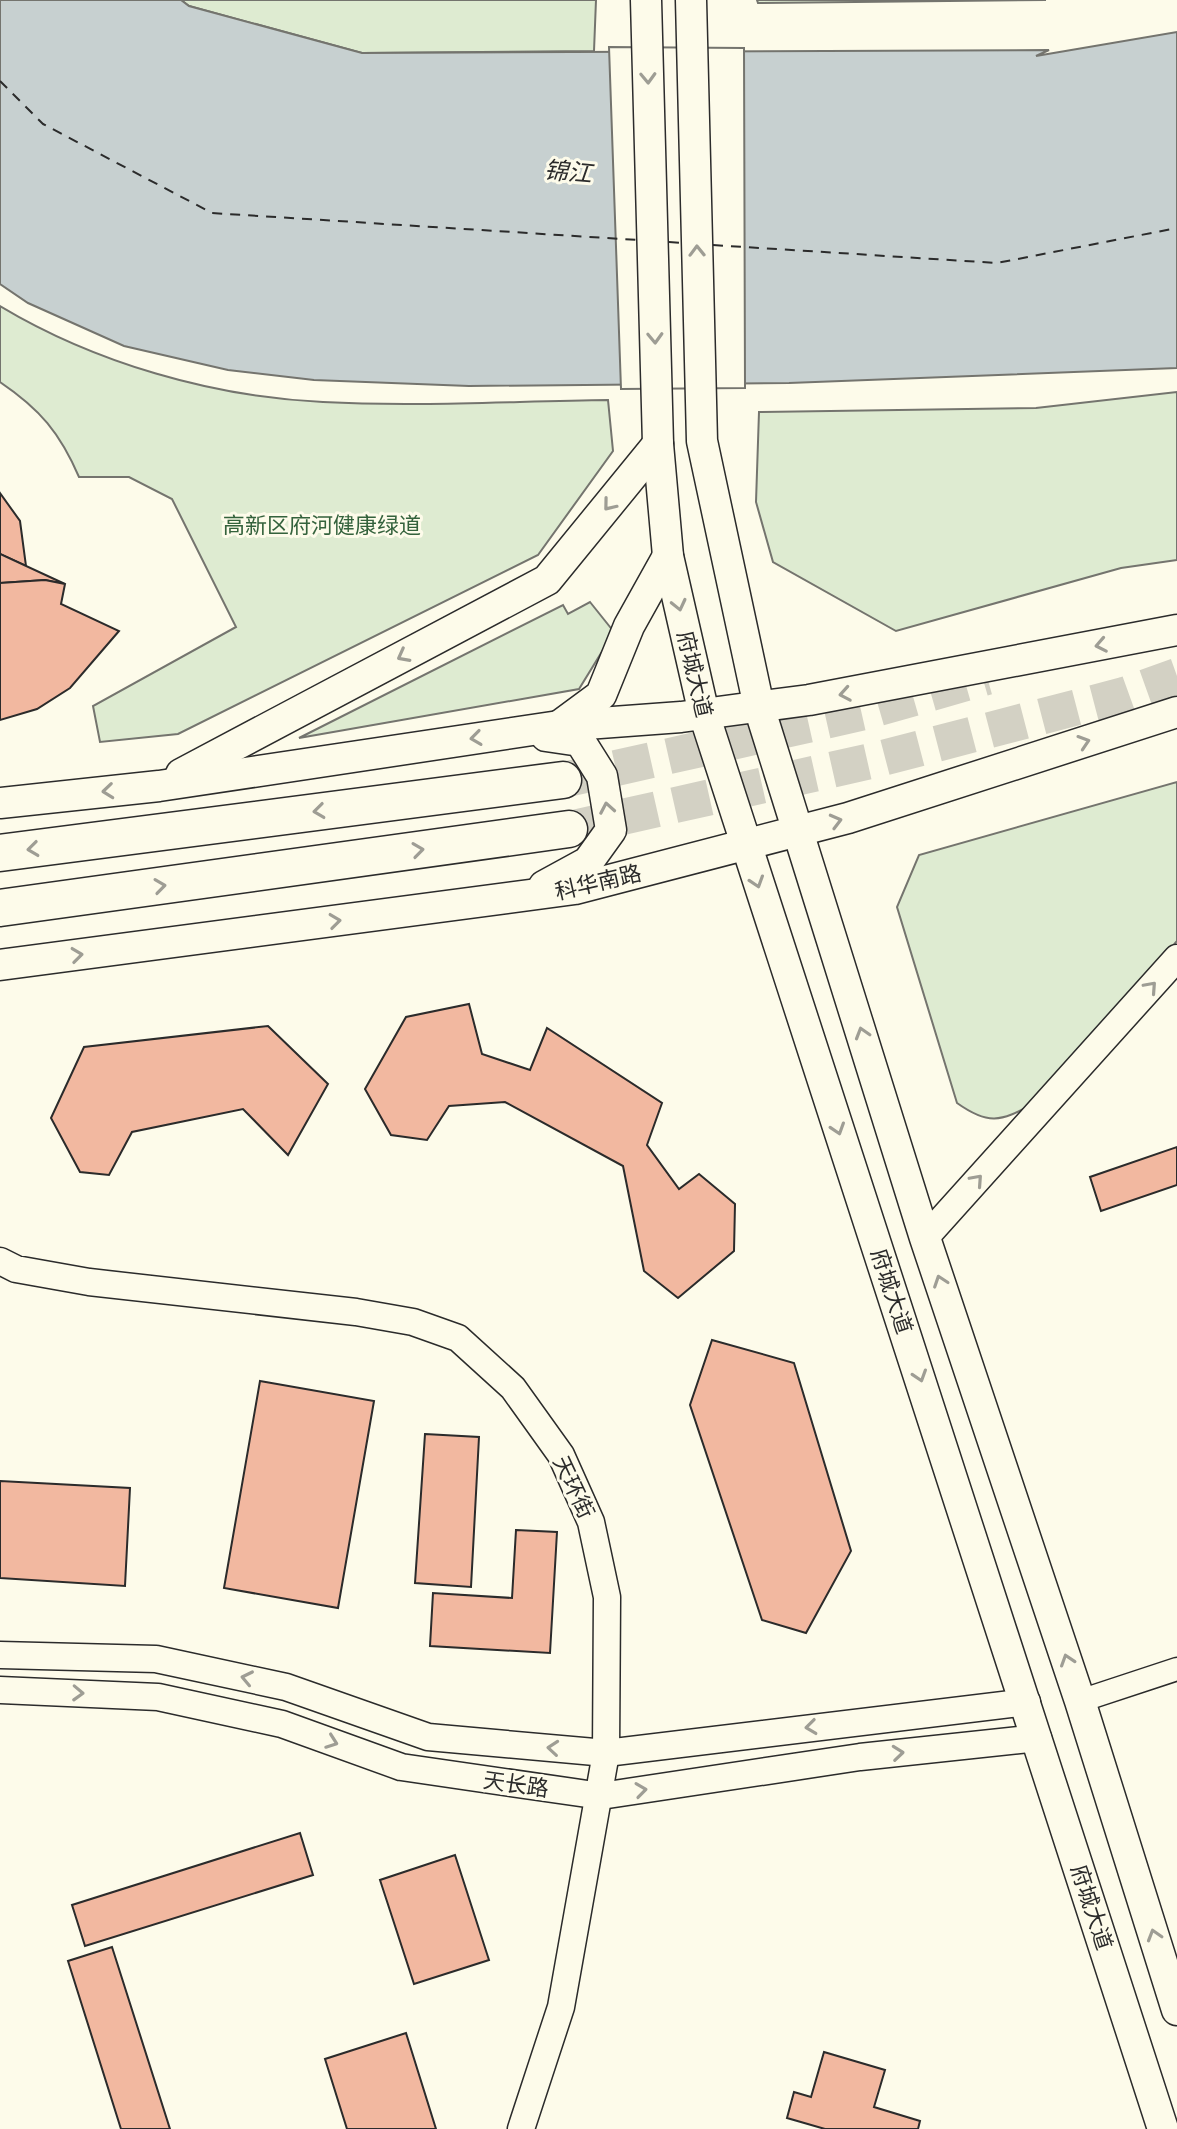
<svg xmlns="http://www.w3.org/2000/svg" width="1177" height="2129" font-family="'Space Grotesk','Noto Sans SC',sans-serif">
  <rect width="100%" height="100%" fill="#fdfbea"/>
  <!-- green -->
  <g fill="#deebd1" stroke="#74746e" stroke-width="2">
    <polygon points="181,0 596,0 594,51 362,53 189,6"/>
    <polygon points="757,0 1046,0 758,3"/>
    <path d="M0,306C95,363 213,397 323,402C417,407 514,401 608,400L613,451L538,555L178,734L100,742L93,706L236,627L172,499L129,477H79C60,433 40,409 0,382Z"/>
    <polygon points="1177,392 1177,560 1121,568 896,631 773,562 756,502 759,412 1036,408"/>
    <polygon points="590,602 614,632 579,689 299,738 563,605 568,614"/>
    <path d="M1177,782V941L1033,1104C1000,1122 988,1125 957,1103L897,907L919,855Z"/>
  </g>
  <!-- water -->
  <polygon fill="#c7d0d0" stroke="#74746e" stroke-width="2" points="0,0 181,0 189,6 362,53 1049,50 1036,56 1177,32 1177,368 789,383 469,386 314,380 228,370 124,346 28,303 0,284"/>
  <!-- pier -->
  <polygon fill="#fdfbea" stroke="#74746e" stroke-width="2" points="609,47 744,48 745,388 621,389"/>
  <g fill="none" stroke-linecap="round" stroke-linejoin="round">
    <!-- ferry -->
    <g stroke="#2b2b2b" stroke-width="2" stroke-dasharray="10 8" stroke-linecap="butt">
      <polyline points="0,81 43,124 212,213 638,240"/>
      <polyline points="669,242 682,243"/>
      <polyline points="713,245 997,263 1177,228"/>
    </g>
  </g>
  <!-- building -->
  <g fill="#f2b8a0" stroke="#2b2b2b" stroke-width="2">
    <polygon points="0,493 20,521 26,566 0,554"/>
    <polygon points="0,554 65,584 45,580 0,583"/>
    <polygon points="45,580 65,584 61,604 119,631 70,688 37,709 0,720 0,583"/>
    <polygon points="469,1004 482,1054 530,1070 547,1028 662,1103 647,1145 679,1189 699,1174 735,1204 734,1251 678,1298 644,1271 623,1166 505,1102 449,1106 427,1140 391,1135 365,1089 406,1017"/>
    <polygon points="268,1026 328,1084 288,1155 243,1109 132,1132 109,1175 80,1172 51,1118 84,1047"/>
    <polygon points="1177,1147 1177,1185 1101,1211 1090,1177"/>
    <polygon points="712,1340 794,1363 851,1551 806,1633 762,1620 690,1405"/>
    <polygon points="260,1381 374,1401 338,1608 224,1588"/>
    <polygon points="425,1434 479,1437 471,1587 415,1583"/>
    <polygon points="0,1481 130,1488 125,1586 0,1578"/>
    <polygon points="516,1530 557,1532 550,1653 430,1646 433,1593 512,1598"/>
    <polygon points="300,1833 313,1875 85,1946 72,1905"/>
    <polygon points="455,1855 489,1960 414,1984 380,1880"/>
    <polygon points="112,1947 170,2129 121,2129 68,1961"/>
    <polygon points="406,2033 436,2129 347,2129 325,2059"/>
    <polygon points="824,2052 885,2070 874,2107 920,2121 918,2129 825,2129 787,2118 794,2092 811,2097"/>
  </g>
  <g fill="none" stroke-linecap="round" stroke-linejoin="round">
    <!-- trunk-tunnel -->
    <g stroke="#d3d1c4" stroke-width="36" stroke-dasharray="36 18" stroke-linecap="butt">
      <polyline points="563,780 865,712 987,677"/>
      <polyline points="569,829 875,760 1124,695 1177,676"/>
    </g>
    <!-- minor casing -->
    <g stroke="#2b2b2b" stroke-width="25">
      <polyline id="minor" points="1080,1701 1177,1669"/>
    </g>
    <!-- tertiary casing -->
    <g stroke="#2b2b2b" stroke-width="29">
      <g id="tertiary">
        <polyline points="925,1238 1177,958"/>
        <polyline points="0,1261 16,1269 89,1282 356,1312 413,1322 458,1338 513,1388 561,1455 591,1522 607,1597 606,1753 561,2007 521,2129"/>
        <polyline points="0,1655 156,1659 286,1687 428,1737 606,1753 1027,1702"/>
        <polyline points="0,1690 158,1697 282,1724 401,1767 601,1796 860,1757 1038,1738"/>
      </g>
    </g>
    <!-- secondary casing -->
    <g stroke="#2b2b2b" stroke-width="33">
      <g id="secondary">
        <polyline points="646,0 658,444 668,556 704,714 1163,2129"/>
        <polyline points="691,0 702,441 759,707 925,1238 1080,1701 1177,2010"/>
        <polyline points="559,726 601,695 629,626 668,556"/>
        <polyline points="181,774 547,580 658,444"/>
        <polyline points="0,803 159,786 559,726 681,717 809,700 1177,630"/>
        <polyline points="544,886 588,862 611,830 602,776 580,741 546,736"/>
        <polyline points="0,965 575,889 848,818 1177,712"/>
      </g>
    </g>
    <!-- trunk casing -->
    <g stroke="#2b2b2b" stroke-width="39">
      <g id="trunk">
        <polyline points="0,853 563,780"/>
        <polyline points="0,908 569,829"/>
      </g>
    </g>
    <!-- minor -->
    <use href="#minor" stroke="#fdfbea" stroke-width="22"/>
    <!-- tertiary -->
    <use href="#tertiary" stroke="#fdfbea" stroke-width="26"/>
    <!-- secondary -->
    <use href="#secondary" stroke="#fdfbea" stroke-width="30"/>
    <!-- trunk -->
    <use href="#trunk" stroke="#fdfbea" stroke-width="36"/>
  </g>
  <!-- one-way arrows -->
  <defs><path id="oneway-chevron" d="M-2-3.5L2.5 0L-2 3.5" fill="none" stroke-width="1.6" stroke-linecap="round" stroke-linejoin="round" transform="scale(2)"/></defs>
  <g stroke="#9e9d94">
    <use href="#oneway-chevron" transform="translate(648 78) rotate(88)"/>
    <use href="#oneway-chevron" transform="translate(697 251) rotate(-91)"/>
    <use href="#oneway-chevron" transform="translate(655 338) rotate(88)"/>
    <use href="#oneway-chevron" transform="translate(609 505) rotate(129)"/>
    <use href="#oneway-chevron" transform="translate(679 605) rotate(77)"/>
    <use href="#oneway-chevron" transform="translate(1101 645) rotate(169)"/>
    <use href="#oneway-chevron" transform="translate(403 656) rotate(152)"/>
    <use href="#oneway-chevron" transform="translate(845 694) rotate(170)"/>
    <use href="#oneway-chevron" transform="translate(476 738) rotate(172)"/>
    <use href="#oneway-chevron" transform="translate(1084 742) rotate(-18)"/>
    <use href="#oneway-chevron" transform="translate(108 791) rotate(174)"/>
    <use href="#oneway-chevron" transform="translate(607 808) rotate(-100)"/>
    <use href="#oneway-chevron" transform="translate(319 811) rotate(173)"/>
    <use href="#oneway-chevron" transform="translate(836 821) rotate(-15)"/>
    <use href="#oneway-chevron" transform="translate(33 849) rotate(173)"/>
    <use href="#oneway-chevron" transform="translate(418 850) rotate(-8)"/>
    <use href="#oneway-chevron" transform="translate(757 882) rotate(72)"/>
    <use href="#oneway-chevron" transform="translate(160 886) rotate(-8)"/>
    <use href="#oneway-chevron" transform="translate(335 921) rotate(-7)"/>
    <use href="#oneway-chevron" transform="translate(77 955) rotate(-7)"/>
    <use href="#oneway-chevron" transform="translate(1151 987) rotate(-48)"/>
    <use href="#oneway-chevron" transform="translate(862 1033) rotate(-107)"/>
    <use href="#oneway-chevron" transform="translate(838 1129) rotate(72)"/>
    <use href="#oneway-chevron" transform="translate(977 1180) rotate(-48)"/>
    <use href="#oneway-chevron" transform="translate(940 1281) rotate(-109)"/>
    <use href="#oneway-chevron" transform="translate(920 1376) rotate(72)"/>
    <use href="#oneway-chevron" transform="translate(1067 1660) rotate(-108)"/>
    <use href="#oneway-chevron" transform="translate(247 1678) rotate(-168)"/>
    <use href="#oneway-chevron" transform="translate(78 1693) rotate(2)"/>
    <use href="#oneway-chevron" transform="translate(811 1727) rotate(173)"/>
    <use href="#oneway-chevron" transform="translate(332 1742) rotate(20)"/>
    <use href="#oneway-chevron" transform="translate(553 1748) rotate(-175)"/>
    <use href="#oneway-chevron" transform="translate(898 1753) rotate(-6)"/>
    <use href="#oneway-chevron" transform="translate(641 1790) rotate(-8)"/>
    <use href="#oneway-chevron" transform="translate(1154 1935) rotate(-107)"/>
  </g>
  <g text-anchor="middle" stroke-width="6" stroke-linejoin="round" paint-order="stroke">
    <!-- park labels -->
    <g font-size="22" fill="#34623c" stroke="#fdfbea">
      <text x="322" y="533">高新区府河健康绿道</text>
    </g>
    <!-- street labels -->
    <g font-size="22" fill="#2b2b2b" stroke="#fdfbea">
      <text transform="translate(695 674) rotate(77)" y="8">府城大道</text>
      <text transform="translate(598 882) rotate(-13)" y="8">科华南路</text>
      <text transform="translate(892 1291) rotate(72)" y="8">府城大道</text>
      <text transform="translate(574 1487) rotate(65)" y="8">天环街</text>
      <text transform="translate(516 1784) rotate(8)" y="8">天长路</text>
      <text transform="translate(1092 1907) rotate(72)" y="8">府城大道</text>
    </g>
    <!-- water labels -->
    <g font-size="24" font-style="italic" fill="#2b2b2b" stroke="#fdfbea">
      <text transform="translate(568 172) rotate(5)" y="8">锦江</text>
    </g>
  </g>
</svg>
